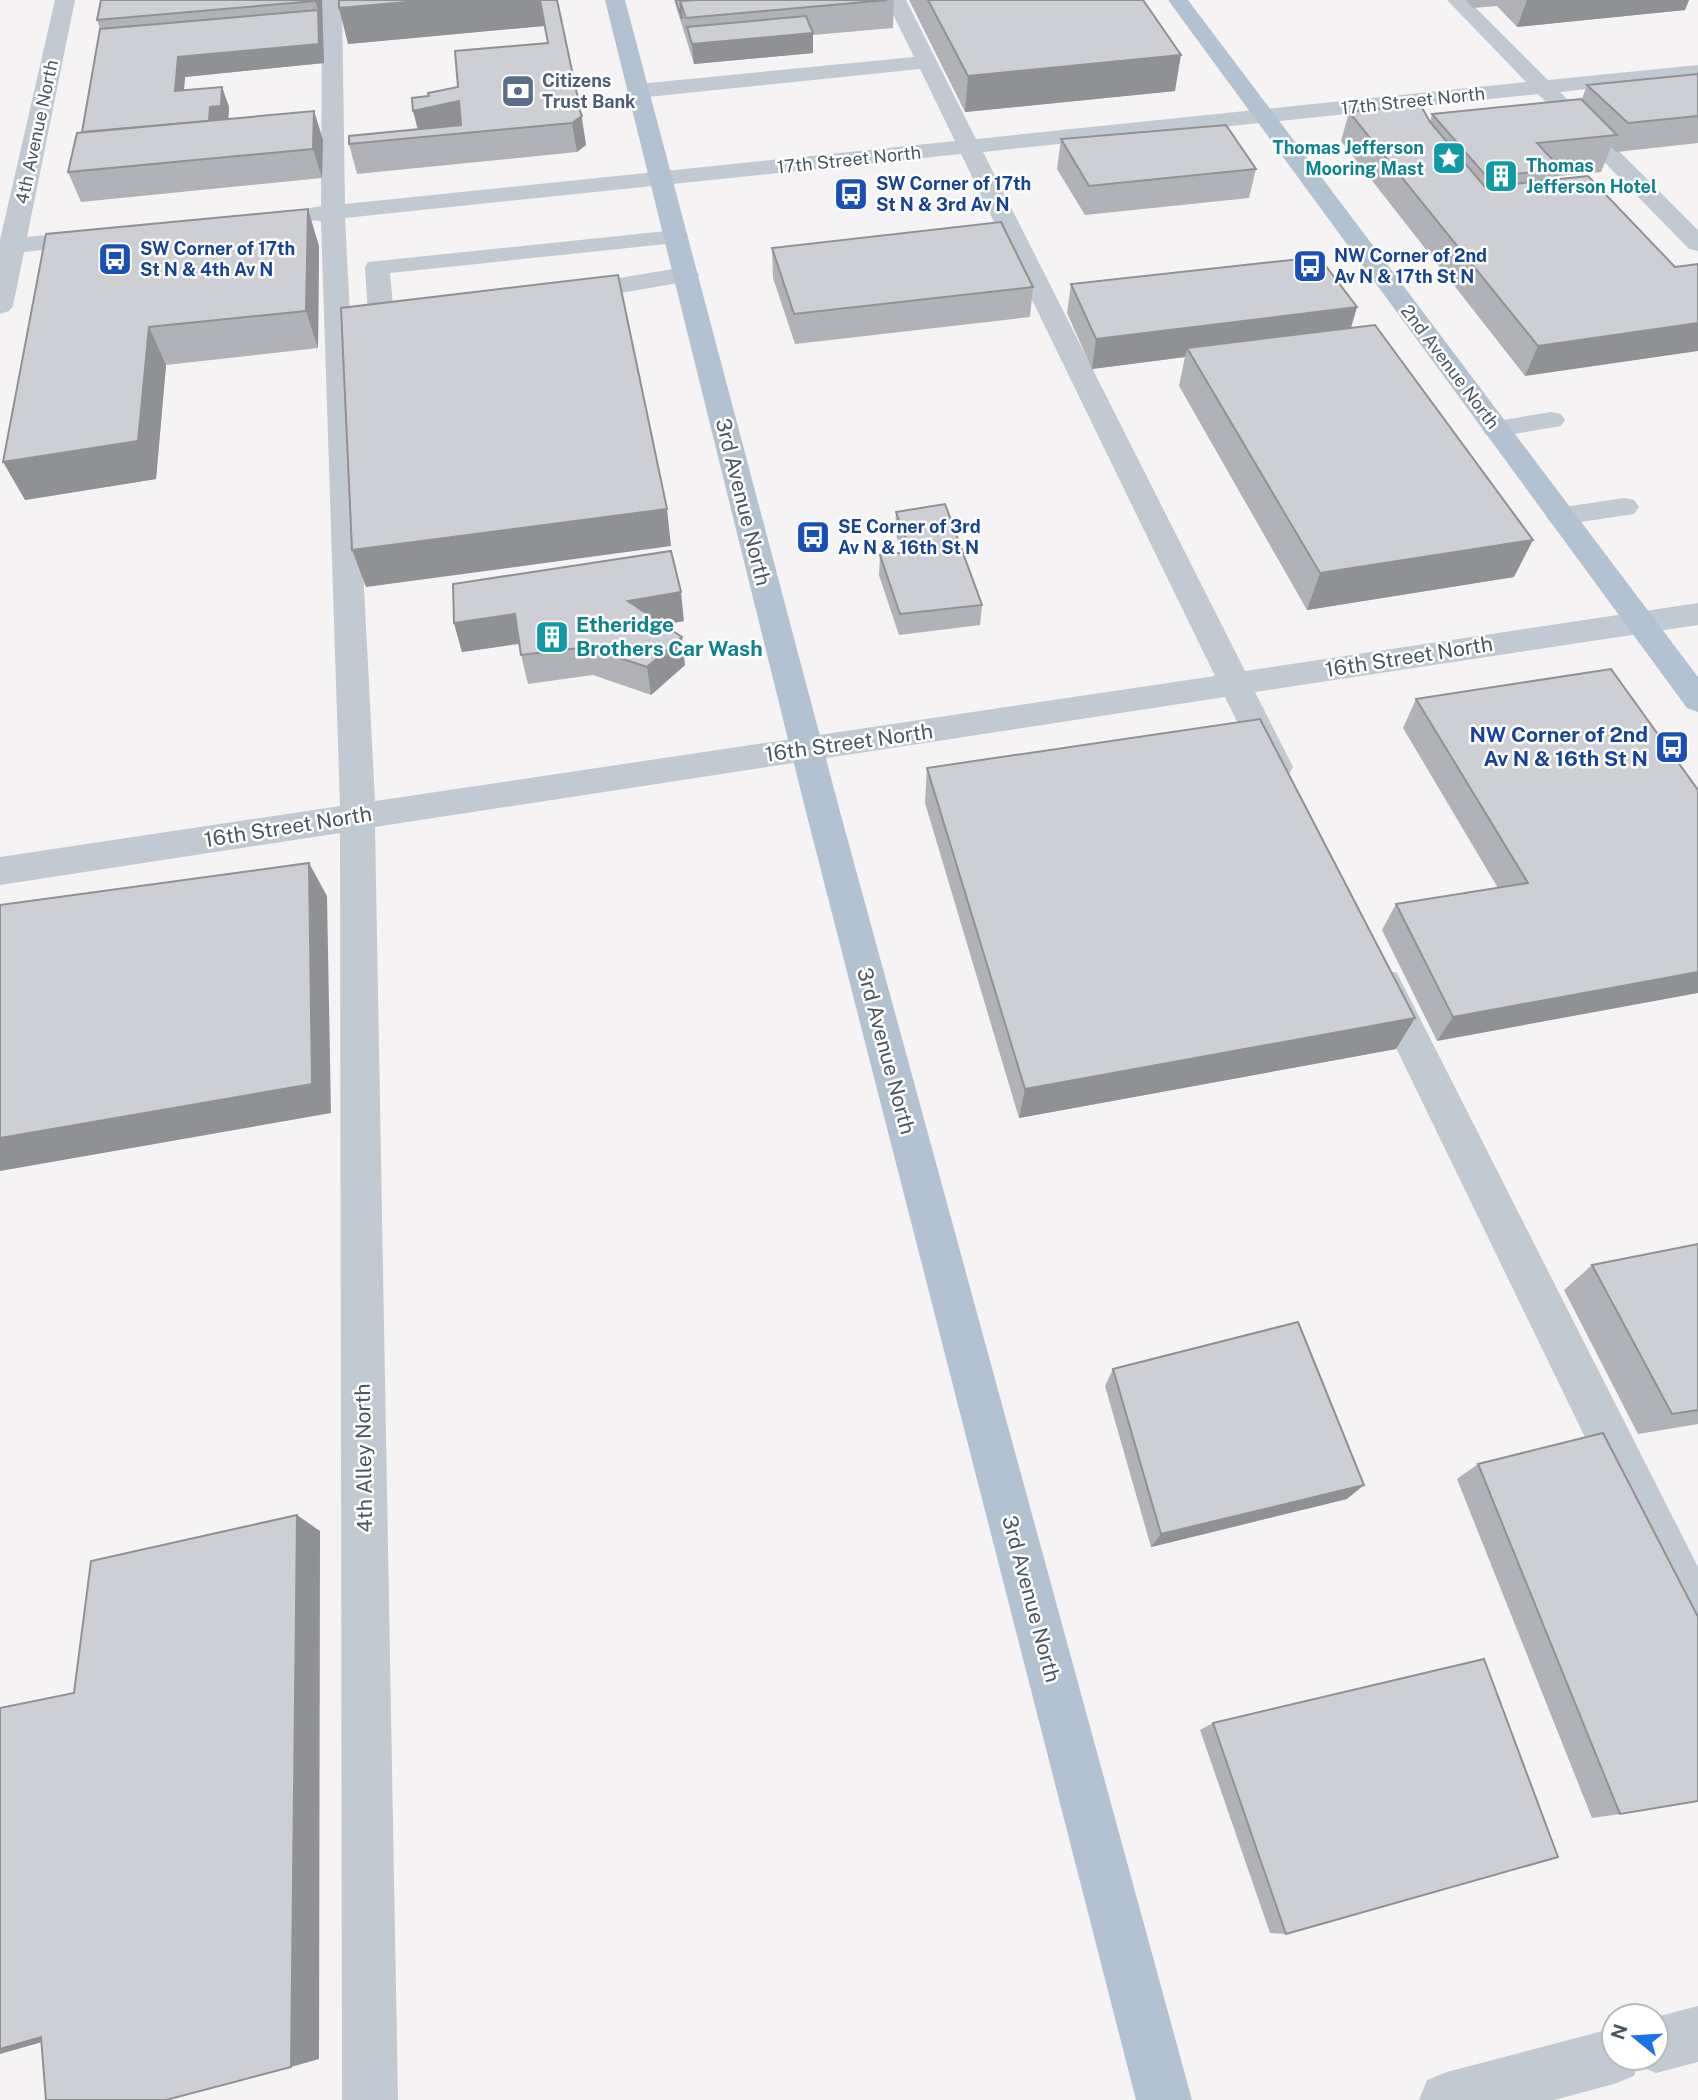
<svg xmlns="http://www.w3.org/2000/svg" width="1698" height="2100" font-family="'Public Sans',sans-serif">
  <rect width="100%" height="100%" fill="#f5f3f3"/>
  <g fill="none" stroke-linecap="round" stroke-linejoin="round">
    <!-- minor -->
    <g fill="#c1cad2" fill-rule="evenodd">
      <polygon points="55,0 75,0 27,237 98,230 107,232 110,237 107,242 98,244 24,252 13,306 9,311 0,314 0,240"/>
      <path d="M322,0H342L345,204L955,141L920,69L638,98L630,96L627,91L630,86L638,84L914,57L886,0H906L976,139L1526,82L1447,0H1468L1548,80L1698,65V77L1560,92L1698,230V251L1689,249L1538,94L983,152L1245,671L1698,603V625L1255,692L1293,767L1288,776L1276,779L1264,776L1225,697L375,827L398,2100H342L340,833L0,885V857L340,806L321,221L300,220L296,215L300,210L321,206ZM961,154L1215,676L375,801L345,218Z"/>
      <path d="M676,230L685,232L688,237L685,242L390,273L393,305L420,302L429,305L433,310L429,315C412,320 389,324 372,319L368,314L365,267L368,262Z"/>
      <polygon points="686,267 695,270 699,275 695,280 570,302 561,299 557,294 561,289 570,286"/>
      <polygon points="1551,412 1561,414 1565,420 1561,426 1496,437 1486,435 1482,429 1486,423"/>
      <polygon points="1624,498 1634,500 1639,507 1634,514 1561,525 1551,523 1546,516 1551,509"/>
      <polygon points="1384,969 1397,973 1698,1567 1698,1642 1681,1635 1365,984 1371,973"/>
      <polygon points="1698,2006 1698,2062 1656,2073 1638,2065 1634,2076 1614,2084 1554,2100 1419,2100 1427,2080 1447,2072 1614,2028 1614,2058 1656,2058 1656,2017"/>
    </g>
    <!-- major -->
    <g fill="#b3c2d1" fill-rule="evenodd">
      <polygon points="605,0 625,0 839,808 1192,2100 1136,2100 805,808"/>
      <polygon points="1168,0 1188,0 1698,677 1698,712 1687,708"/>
    </g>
  </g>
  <!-- wall -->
  <g fill="#b0b2b7">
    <polygon points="101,0 322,0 324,63 185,77 184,91 222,87 229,107 228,119 314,111 323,140 322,178 81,202 68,172 82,132 100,29 97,20"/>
    <polygon points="557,0 582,116 586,145 577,152 357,174 349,144 418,129 429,96 458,87 548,43 544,26 348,44"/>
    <polygon points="674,0 894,0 893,28 813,35 813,53 694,64"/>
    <polygon points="909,0 1143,0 1175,91 965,112"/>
    <polygon points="1466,0 1689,0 1685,10 1517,27 1497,6 1473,8"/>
    <polygon points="1698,74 1698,143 1616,152 1611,147 1601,172 1558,176 1556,180 1675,267 1525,376 1341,141 1349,112 1430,122 1432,114 1582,99 1587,85"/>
    <polygon points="1061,139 1256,169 1249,198 1085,215 1057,169"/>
    <polygon points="46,234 319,246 318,348 166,365 156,479 25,500"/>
    <polygon points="772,248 1033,287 1030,317 795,344 773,278"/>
    <polygon points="1071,284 1357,307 1351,328 1514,577 1307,610 1179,386 1185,357 1092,369 1067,313"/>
    <polygon points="896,512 982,605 980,625 899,635 879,575 880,555 902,553 895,532"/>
    <polygon points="684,621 664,625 685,665 651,695 593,675 528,684 521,655 519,644 462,652 454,623"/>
    <polygon points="1416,699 1698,790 1437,1041 1382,930 1396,904 1498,888 1403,728"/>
    <polygon points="927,768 1415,1018 1396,1049 1019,1118 925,803"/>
    <polygon points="1698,1244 1698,1424 1638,1434 1564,1290 1592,1265"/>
    <polygon points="1113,1369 1347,1499 1151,1547 1105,1386"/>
    <polygon points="1478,1464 1620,1814 1592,1818 1457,1479"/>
    <polygon points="1213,1723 1286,1934 1270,1933 1200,1730"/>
  </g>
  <!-- shaded-wall -->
  <g fill="#909195">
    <polygon points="315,0 322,0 324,63 185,77 182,111 175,91 178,57 318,10"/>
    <polygon points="429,0 540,0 544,26 348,44 339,8"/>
    <polygon points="1527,0 1689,0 1685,10 1517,27"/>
    <polygon points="813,33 813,53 694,64 692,44"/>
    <polygon points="1181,55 1175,91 965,112 968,76"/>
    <polygon points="222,87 229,107 228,126 208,130 210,107"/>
    <polygon points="578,99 586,145 577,152 572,123 576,101"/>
    <polygon points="459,101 465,130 420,138 413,111"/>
    <polygon points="314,111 323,140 322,178 313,149"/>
    <polygon points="308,209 319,246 318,348 306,311"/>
    <polygon points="1357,307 1348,337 1187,348 1185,357 1092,369 1096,339"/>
    <polygon points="1698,323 1698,351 1525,376 1538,346"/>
    <polygon points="149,327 166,365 156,479 25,500 3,462"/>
    <polygon points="667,509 671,546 366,587 352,550"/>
    <polygon points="1533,540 1514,577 1307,610 1320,573"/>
    <polygon points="681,592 684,621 633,630 628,601"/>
    <polygon points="515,614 523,643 462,652 454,623"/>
    <polygon points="682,637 685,665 651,695 647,667"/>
    <polygon points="309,863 327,896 331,1113 0,1171 0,1138"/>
    <polygon points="1698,972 1698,993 1437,1041 1453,1017"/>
    <polygon points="1415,1018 1396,1049 1019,1118 1025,1089"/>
    <polygon points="1364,1485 1347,1499 1151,1547 1161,1534"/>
    <polygon points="297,1515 320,1531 319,2059 291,2067"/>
    <polygon points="81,2031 0,2054 0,2049 41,2037"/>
  </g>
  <!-- building -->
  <g fill="#cdcfd5" stroke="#909195" stroke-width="2">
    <polygon points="101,0 315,0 315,1 97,20"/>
    <polygon points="339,0 429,0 339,8"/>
    <polygon points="540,0 557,0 578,99 576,101 582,116 572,123 349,144 349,136 461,125 459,101 413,111 412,98 429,96 428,93 458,87 455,51 548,43"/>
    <polygon points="676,0 695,0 680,1 682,19"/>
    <polygon points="695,0 887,0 686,18 680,1"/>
    <polygon points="928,0 1143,0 1181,55 968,76"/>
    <polygon points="318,10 319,44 178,57 175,91 222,87 221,106 210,107 209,121 82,132 100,29"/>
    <polygon points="806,16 813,33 692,44 687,27"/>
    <polygon points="1698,74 1698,116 1628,123 1587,85"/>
    <polygon points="1581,99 1617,135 1537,143 1561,169 1487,177 1432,114"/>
    <polygon points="1420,104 1430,122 1485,187 1588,176 1675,267 1698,264 1698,323 1538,346 1349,112"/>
    <polygon points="314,111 313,149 68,172 77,133"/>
    <polygon points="1226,125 1256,169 1089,186 1061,139"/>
    <polygon points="308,209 306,311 149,327 138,441 3,462 46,234"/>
    <polygon points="1001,222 1033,287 794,314 772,248"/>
    <polygon points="1319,257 1357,307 1096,339 1071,284"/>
    <polygon points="618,275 667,509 352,550 341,308"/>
    <polygon points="1375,325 1533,540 1320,573 1187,348"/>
    <polygon points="945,504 982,605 900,614 880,555 911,552 896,512"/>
    <polygon points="671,551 681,592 628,601 682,637 647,667 587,647 521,655 515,614 454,623 453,584"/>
    <polygon points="1611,669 1698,790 1698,972 1453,1017 1396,904 1528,883 1416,699"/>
    <polygon points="1260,719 1415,1018 1025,1089 927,768"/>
    <polygon points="309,863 312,1084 0,1138 0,905"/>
    <polygon points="1698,1244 1698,1410 1672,1414 1592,1265"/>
    <polygon points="1298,1322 1364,1485 1161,1534 1113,1369"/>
    <polygon points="1603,1433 1698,1617 1698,1801 1620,1814 1478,1464"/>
    <polygon points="297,1515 291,2067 166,2100 46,2100 41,2037 0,2049 0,1708 74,1693 91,1561"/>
    <polygon points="1484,1659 1558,1857 1286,1934 1213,1723"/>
  </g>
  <!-- icons -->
  <defs>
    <g id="bank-square" transform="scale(1.75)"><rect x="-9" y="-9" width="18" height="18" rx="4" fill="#5c6f8a" stroke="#fff"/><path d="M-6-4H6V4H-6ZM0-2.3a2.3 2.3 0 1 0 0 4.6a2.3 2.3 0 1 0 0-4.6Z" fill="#fff"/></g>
    <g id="sight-square" transform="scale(1.75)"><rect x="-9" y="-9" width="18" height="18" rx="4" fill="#0f9aa8" stroke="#fff"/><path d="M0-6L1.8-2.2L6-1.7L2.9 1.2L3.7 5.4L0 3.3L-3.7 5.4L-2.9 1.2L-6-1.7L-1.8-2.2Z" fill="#fff"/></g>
    <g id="building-square" transform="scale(1.75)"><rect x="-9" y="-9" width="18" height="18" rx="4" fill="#0f9aa8" stroke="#fff"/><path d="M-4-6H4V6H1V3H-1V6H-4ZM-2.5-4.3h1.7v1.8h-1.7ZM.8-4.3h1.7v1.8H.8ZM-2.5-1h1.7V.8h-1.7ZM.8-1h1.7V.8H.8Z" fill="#fff"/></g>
    <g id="bus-square" transform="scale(1.75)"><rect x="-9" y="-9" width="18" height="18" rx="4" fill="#1a4fb4" stroke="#fff"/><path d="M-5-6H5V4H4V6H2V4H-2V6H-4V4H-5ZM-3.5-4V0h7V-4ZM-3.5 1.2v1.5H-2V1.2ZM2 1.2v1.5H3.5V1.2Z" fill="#fff"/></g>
  </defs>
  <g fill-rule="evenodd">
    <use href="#bank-square" x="518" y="91"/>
    <use href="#sight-square" x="1449" y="158"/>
    <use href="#building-square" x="1501" y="176"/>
    <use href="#bus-square" x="851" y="194"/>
    <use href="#bus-square" x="115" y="259"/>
    <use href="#bus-square" x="1310" y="266"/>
    <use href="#bus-square" x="813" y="537"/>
    <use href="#building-square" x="552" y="637"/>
    <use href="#bus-square" x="1672" y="747"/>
  </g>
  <g text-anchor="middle" stroke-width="5" stroke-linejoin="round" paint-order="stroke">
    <!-- far-service labels -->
    <g font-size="18" font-weight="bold" fill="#4e5e75" stroke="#fff" text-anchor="start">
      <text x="542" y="87">Citizens<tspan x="542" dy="21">Trust Bank</tspan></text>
    </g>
    <!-- far-street labels -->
    <g font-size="18" fill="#4a5661" stroke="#fff">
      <text transform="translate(1413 101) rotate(-6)" y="6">17th Street North</text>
      <text transform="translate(37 132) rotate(-78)" y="6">4th Avenue North</text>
      <text transform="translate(849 160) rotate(-6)" y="6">17th Street North</text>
      <text transform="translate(1450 367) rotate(53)" y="6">2nd Avenue North</text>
    </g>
    <!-- far-culture labels -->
    <g font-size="18" font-weight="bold" fill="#0d838f" stroke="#fff" text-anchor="end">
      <text x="1424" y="154">Thomas Jefferson<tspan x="1424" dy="21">Mooring Mast</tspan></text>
      <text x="1526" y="172" text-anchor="start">Thomas<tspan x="1526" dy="21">Jefferson Hotel</tspan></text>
    </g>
    <!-- far-transit labels -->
    <g font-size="18" font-weight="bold" fill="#164399" stroke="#fff" text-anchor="start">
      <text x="876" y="190">SW Corner of 17th<tspan x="876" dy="21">St N &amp; 3rd Av N</tspan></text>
      <text x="140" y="255">SW Corner of 17th<tspan x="140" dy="21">St N &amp; 4th Av N</tspan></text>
      <text x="1334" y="262">NW Corner of 2nd<tspan x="1334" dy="21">Av N &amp; 17th St N</tspan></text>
      <text x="838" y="533">SE Corner of 3rd<tspan x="838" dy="21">Av N &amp; 16th St N</tspan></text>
    </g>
    <!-- street labels -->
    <g font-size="21" fill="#4a5661" stroke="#fff">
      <text transform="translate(743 502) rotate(76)" y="7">3rd Avenue North</text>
      <text transform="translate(1409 657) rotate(-9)" y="7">16th Street North</text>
      <text transform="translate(849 743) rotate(-8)" y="7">16th Street North</text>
      <text transform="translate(288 827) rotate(-9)" y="7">16th Street North</text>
      <text transform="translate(886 1051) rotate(75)" y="7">3rd Avenue North</text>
      <text transform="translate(364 1458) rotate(-91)" y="7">4th Alley North</text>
      <text transform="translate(1031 1599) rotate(75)" y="7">3rd Avenue North</text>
    </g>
    <!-- culture labels -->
    <g font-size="21" font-weight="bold" fill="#0d838f" stroke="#fff" text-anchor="start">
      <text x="576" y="632">Etheridge<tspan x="576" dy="24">Brothers Car Wash</tspan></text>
    </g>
    <!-- transit labels -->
    <g font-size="21" font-weight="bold" fill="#164399" stroke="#fff" text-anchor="end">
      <text x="1648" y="742">NW Corner of 2nd<tspan x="1648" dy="24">Av N &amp; 16th St N</tspan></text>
    </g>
  </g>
  <!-- north arrow -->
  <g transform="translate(1635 2037) rotate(288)"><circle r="33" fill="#ffffff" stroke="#b7bbc0" stroke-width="2"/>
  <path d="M0-5L12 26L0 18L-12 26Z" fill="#1a73e8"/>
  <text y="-10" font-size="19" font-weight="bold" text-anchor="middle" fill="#4a5661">N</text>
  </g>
</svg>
